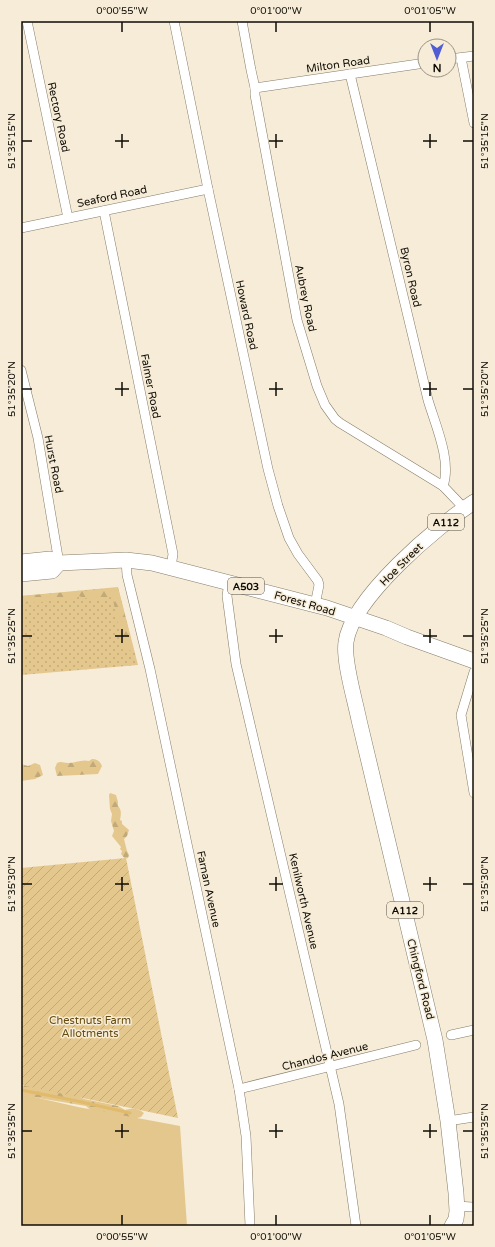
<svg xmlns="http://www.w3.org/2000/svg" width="495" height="1247" font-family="'Varela Round',sans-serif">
  <defs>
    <pattern id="grass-dots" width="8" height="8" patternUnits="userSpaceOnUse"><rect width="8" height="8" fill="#e4c78d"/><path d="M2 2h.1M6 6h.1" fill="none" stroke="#c2aa78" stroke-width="1.8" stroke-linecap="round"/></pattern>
    <pattern id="forest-firs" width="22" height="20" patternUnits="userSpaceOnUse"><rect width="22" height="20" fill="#e4c78d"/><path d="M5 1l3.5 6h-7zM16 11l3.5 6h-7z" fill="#c2aa78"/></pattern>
    <pattern id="garden-furrows" width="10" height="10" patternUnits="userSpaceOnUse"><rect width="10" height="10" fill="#e4c78d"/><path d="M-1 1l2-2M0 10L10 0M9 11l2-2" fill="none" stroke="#c2aa78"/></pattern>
  </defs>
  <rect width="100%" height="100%" fill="#f6ecd7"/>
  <!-- grass -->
  <polygon fill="url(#grass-dots)" points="118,587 138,665 21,675 21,596"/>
  <!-- forest -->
  <g fill="url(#forest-firs)">
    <path d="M118,588L134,651L126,650L122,642L121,628L117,621L113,599L110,597C101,601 88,600 79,596L70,599L21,604V596Z"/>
    <path d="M92,759C97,759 100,761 102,766L98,774L57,776L55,768L57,763C62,761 63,763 68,763C75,763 82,759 89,761Z"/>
    <polygon points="35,763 40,765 43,775 35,779 21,781 21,764 28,766"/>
    <path d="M110,793L116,795L118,802V806C122,810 121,815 120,820L122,821V824L129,830L127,836L124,839L127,851L129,855L128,858L125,859L121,854L122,851L120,849L121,847L112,836L114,831L111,821L112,814L110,809L109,795Z"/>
    <path d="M21,1086H33L66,1090L84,1099L118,1106L125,1110C132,1108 138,1108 144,1113L141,1117L129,1120L95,1114L86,1106L21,1095Z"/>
  </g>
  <!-- garden -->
  <polygon fill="url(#garden-furrows)" points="126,858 178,1118 21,1085 21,868"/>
  <!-- pitch -->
  <polygon fill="#e4c78d" points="21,1094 78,1107 180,1126 187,1226 21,1226"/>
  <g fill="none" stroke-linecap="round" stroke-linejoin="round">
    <!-- stream -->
    <polyline stroke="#e1ba6b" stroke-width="3" points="21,1090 77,1101 130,1113"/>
    <!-- minor casing -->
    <g stroke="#857c69" stroke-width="10">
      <g id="minor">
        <polyline points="27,21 68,218"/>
        <polyline points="174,21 208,189 268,469 278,506 289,538 298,554 318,581 319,585 315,605"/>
        <polyline points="242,21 251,70 255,88 255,95 297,320 317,386 325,405 335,419 340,423 443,486 464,508"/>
        <polyline points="461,58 474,123"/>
        <polyline points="449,59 474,56"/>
        <path d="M350,74L428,400C435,424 452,461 443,486"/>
        <polyline points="255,88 425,63"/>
        <polyline points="104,211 173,554 171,567"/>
        <polyline points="21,228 208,189"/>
        <polyline points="21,370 38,438 59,563"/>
        <polyline points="126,560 127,575 150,669 239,1089 246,1136 250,1226"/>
        <polyline points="229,582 227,596 236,664 339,1104 356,1226"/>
        <polyline points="474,672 461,715 474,793"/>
        <polyline points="451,1035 474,1030"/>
        <polyline points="239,1089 416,1045"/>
        <polyline points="448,1121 474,1117"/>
        <polyline points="457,1206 472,1207"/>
      </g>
    </g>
    <!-- primary casing -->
    <g stroke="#857c69" stroke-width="16">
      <g id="primary">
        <polyline points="21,562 50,559 59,563 126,560 152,563 327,608 386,628 407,637 474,661"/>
        <polyline points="21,574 52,571 59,563"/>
        <path d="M452,1226L456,1219L457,1211L456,1193L448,1121L435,1040L359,720C355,700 343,660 346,642C352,598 437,526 474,502"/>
      </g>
    </g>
    <!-- minor -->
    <use href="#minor" stroke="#fff" stroke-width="9"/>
    <!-- primary -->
    <use href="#primary" stroke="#fff" stroke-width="15"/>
  </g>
  <!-- ticks -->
  <path fill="none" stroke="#0f0c06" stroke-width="1.5" d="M122,22V32M276,22V32M430,22V32M122,134V148M276,134V148M430,134V148M22,141H32M115,141H129M269,141H283M423,141H437M463,141H473M122,382V396M276,382V396M430,382V396M22,389H32M115,389H129M269,389H283M423,389H437M463,389H473M122,629V643M276,629V643M430,629V643M22,636H32M115,636H129M269,636H283M423,636H437M463,636H473M122,877V891M276,877V891M430,877V891M22,884H32M115,884H129M269,884H283M423,884H437M463,884H473M122,1124V1138M276,1124V1138M430,1124V1138M22,1131H32M115,1131H129M269,1131H283M423,1131H437M463,1131H473M122,1215V1225M276,1215V1225M430,1215V1225"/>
  <g text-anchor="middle" stroke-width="3" stroke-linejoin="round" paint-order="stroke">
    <!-- shield labels -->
    <g fill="#f6ecd7" stroke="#544f45" stroke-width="1">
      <rect x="428" y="514" width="36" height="16" rx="3"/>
      <rect x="228" y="578" width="36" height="16" rx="3"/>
      <rect x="387" y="902" width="36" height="16" rx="3"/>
    </g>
    <g font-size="10" font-weight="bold" fill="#0f0c06">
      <text x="446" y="526">A112</text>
      <text x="246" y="590">A503</text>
      <text x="405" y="914">A112</text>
    </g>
    <!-- street labels -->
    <g font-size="11" fill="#0f0c06" stroke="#f6ecd7">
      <text transform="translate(338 64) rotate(-8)" y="4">Milton Road</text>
      <text transform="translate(59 117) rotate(78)" y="4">Rectory Road</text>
      <text transform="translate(112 196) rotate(-12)" y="4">Seaford Road</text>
      <text transform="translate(411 277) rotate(77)" y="4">Byron Road</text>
      <text transform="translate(306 298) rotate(78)" y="4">Aubrey Road</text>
      <text transform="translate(247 315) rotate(78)" y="4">Howard Road</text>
      <text transform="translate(151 386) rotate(79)" y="4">Falmer Road</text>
      <text transform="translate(54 464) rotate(79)" y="4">Hurst Road</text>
      <text transform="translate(401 564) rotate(-45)" y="4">Hoe Street</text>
      <text transform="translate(305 603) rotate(16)" y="4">Forest Road</text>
      <text transform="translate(209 889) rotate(78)" y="4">Farnan Avenue</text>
      <text transform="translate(304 901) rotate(77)" y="4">Kenilworth Avenue</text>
      <text transform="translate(421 979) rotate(76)" y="4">Chingford Road</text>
      <text transform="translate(325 1056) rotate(-14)" y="4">Chandos Avenue</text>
    </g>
    <!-- park labels -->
    <g font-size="11" fill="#664c0e" stroke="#f6ecd7">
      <text x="90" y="1024">Chestnuts Farm<tspan x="90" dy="13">Allotments</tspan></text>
    </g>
  </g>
  <!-- border -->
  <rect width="495" height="1247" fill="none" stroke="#f6ecd7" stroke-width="44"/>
  <!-- north arrow -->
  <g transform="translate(437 58) rotate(180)"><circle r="19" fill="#f6ecd7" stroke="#9a9283"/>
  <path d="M0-3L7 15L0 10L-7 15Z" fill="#505dd3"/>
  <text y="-6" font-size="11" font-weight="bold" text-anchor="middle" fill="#0f0c06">N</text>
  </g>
  <rect x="22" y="22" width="451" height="1203" fill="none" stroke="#0f0c06" stroke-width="1.5"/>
  <g font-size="10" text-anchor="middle" fill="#0f0c06">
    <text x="122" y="14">0°00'55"W</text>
    <text x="276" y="14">0°01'00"W</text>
    <text x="430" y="14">0°01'05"W</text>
    <text transform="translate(484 141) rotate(-90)" y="4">51°35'15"N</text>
    <text transform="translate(11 141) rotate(-90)" y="4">51°35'15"N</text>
    <text transform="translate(484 389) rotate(-90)" y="4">51°35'20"N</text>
    <text transform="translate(11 389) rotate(-90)" y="4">51°35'20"N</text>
    <text transform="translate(484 636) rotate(-90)" y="4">51°35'25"N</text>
    <text transform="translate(11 636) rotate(-90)" y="4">51°35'25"N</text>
    <text transform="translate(484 884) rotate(-90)" y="4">51°35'30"N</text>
    <text transform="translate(11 884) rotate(-90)" y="4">51°35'30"N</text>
    <text transform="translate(484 1131) rotate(-90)" y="4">51°35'35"N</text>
    <text transform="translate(11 1131) rotate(-90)" y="4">51°35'35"N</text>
    <text x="122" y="1240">0°00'55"W</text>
    <text x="276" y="1240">0°01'00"W</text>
    <text x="430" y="1240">0°01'05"W</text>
  </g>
</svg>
